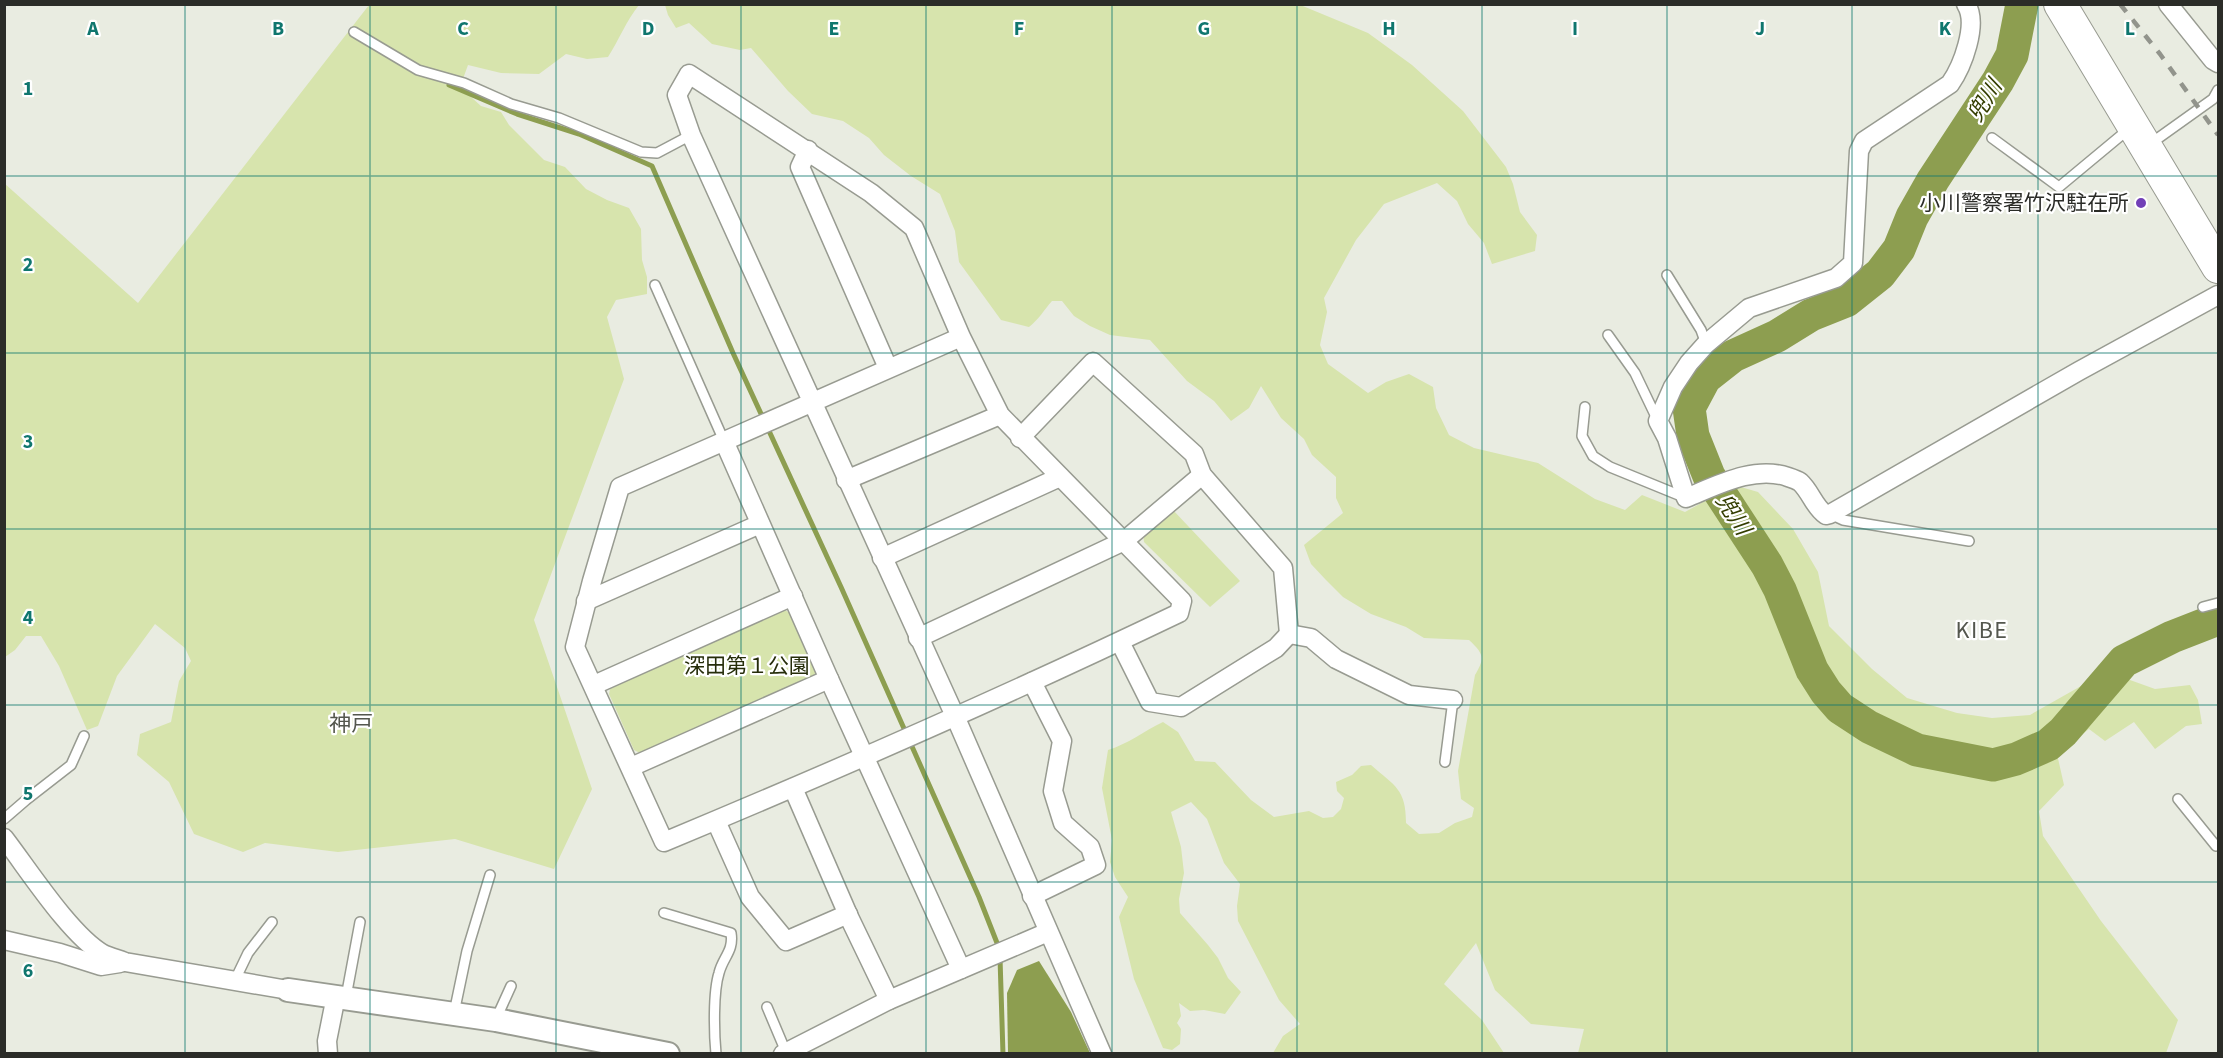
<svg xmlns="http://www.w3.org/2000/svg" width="2223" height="1058" font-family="'Source Sans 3','Noto Sans JP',sans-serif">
  <rect width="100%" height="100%" fill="#e9ece1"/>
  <!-- green -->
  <g fill="#d7e4ad">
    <path d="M1298,4L1368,33L1412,65L1463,111L1506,167L1513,184L1520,212L1537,235L1535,251L1492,264L1484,243L1468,224L1457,201L1437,183L1384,204L1356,240L1324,298L1327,312L1320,345L1328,364L1368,393L1386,382L1409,374L1433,387L1436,408L1449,435L1474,448L1538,463L1595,499L1625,510L1642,495L1685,512L1734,485L1758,492L1793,529L1818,572L1829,626L1872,669L1907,698L1957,713L1992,718L2030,715L2081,686L2105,671L2155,689L2190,685L2198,700L2202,724L2186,726L2155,749L2134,722L2105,741L2089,729L2057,754L2064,785L2039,811L2043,836L2101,921L2178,1020L2166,1053H1578L1584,1029L1531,1024L1495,990L1476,943L1444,984L1482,1020L1504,1053H1273L1283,1036L1300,1024L1279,1000L1238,921L1237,906L1240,884L1224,863L1207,819L1191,802L1171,812L1181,847L1184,873L1179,899L1180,913L1208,945L1218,958L1228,978L1241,992L1225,1014L1204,1010L1190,1011L1179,1003L1181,1016L1177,1023L1181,1029L1180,1044L1172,1050L1163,1048L1134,979L1119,917L1128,897L1115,877L1110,862L1112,840L1102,788L1108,750C1128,744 1144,731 1163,722L1178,732L1195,761L1215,762L1251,800L1274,817L1309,811L1323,818L1333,817L1341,809L1344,798L1337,791L1336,782L1352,775L1361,766L1371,765C1395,786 1406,789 1406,823L1419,834L1439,833L1455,823L1472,817L1474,808L1461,799L1458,771L1475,675C1485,658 1484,654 1469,640L1424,638L1406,627L1371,614L1343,597L1326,580L1311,564L1304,545L1343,513L1336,498V477L1312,455L1304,439L1281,418L1261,386L1249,408L1231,421L1214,401L1187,381L1150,340L1110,335L1090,326L1074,316L1062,301H1052C1044,310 1039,319 1029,327L1001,320L959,262L955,231L940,194L911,176L884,155L869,138L843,121L812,114L788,91L751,48L740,50L712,44L689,23L676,28L668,15L665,5Z"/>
    <path d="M369,5H639C626,21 619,40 608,57L587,59L566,54L539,74L501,73L468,65L460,87L481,106L501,112L509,125L544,160L565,167L586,189L607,200L629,208L641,229L642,260L647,277V294L616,300L607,317L624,379L534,620L592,789L554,869L455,839L338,852L265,843L243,852L194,834L169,782L137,755L140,734L171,722L179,681L191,661L185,648L155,624L117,676L98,726L87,730L59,666L41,636H26L15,650L5,657L4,183L138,303Z"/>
    <polygon points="1172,509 1240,581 1210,607 1144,542 1143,533"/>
    <polygon points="782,608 791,614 815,670 815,677 642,754 634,750 609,694 611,685"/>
  </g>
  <!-- water -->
  <polygon fill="#8d9e50" points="1039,961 1071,1012 1090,1053 1008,1053 1007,993 1017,970"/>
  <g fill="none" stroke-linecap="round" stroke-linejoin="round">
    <!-- stream -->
    <g stroke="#8d9e50" stroke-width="5">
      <polyline points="2019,21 2033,4"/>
      <polyline points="449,85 517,114 579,134 652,166 733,353 841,587 979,897 999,948"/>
      <polyline points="1000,958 1003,1054"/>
    </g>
    <!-- river -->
    <polyline stroke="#8d9e50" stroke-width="33" points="2022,4 2012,55 1998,81 1933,180 1912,217 1899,249 1880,274 1846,301 1811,315 1777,336 1733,356 1705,378 1689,408 1693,436 1709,476 1767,565 1780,590 1812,670 1826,692 1840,708 1869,727 1917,750 1993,765 2016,759 2048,745 2063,732 2124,661 2172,637 2218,619"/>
    <!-- service casing -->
    <g stroke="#989b91" stroke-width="12">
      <g id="service">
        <polyline points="354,32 418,70 464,83 511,104 559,118 641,152 657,153 691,135"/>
        <polyline points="1992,138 2059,187 2130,128"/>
        <polyline points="2150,144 2213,99 2218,90"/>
        <polyline points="1667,275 1701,330 1706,344"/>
        <polyline points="655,285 724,441"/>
        <polyline points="1608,335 1635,373 1658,421"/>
        <polyline points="1585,407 1582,436 1593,456 1610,467 1686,498"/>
        <polyline points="1830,514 1843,520 1969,541"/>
        <polyline points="2203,607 2218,603"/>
        <polyline points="1445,762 1453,700"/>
        <polyline points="2178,799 2216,846 2218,844"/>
        <polyline points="4,819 26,800 71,765 84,736"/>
        <path d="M664,913L731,933C734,951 723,957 719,973C713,992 714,1033 716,1054"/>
        <polyline points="235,980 248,953 272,922"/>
        <polyline points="346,997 360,922"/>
        <polyline points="767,1007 786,1052"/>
        <polyline points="454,1013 467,951 490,875"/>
        <polyline points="496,1019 511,986"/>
      </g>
    </g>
    <!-- minor casing -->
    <g stroke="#989b91" stroke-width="21">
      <g id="minor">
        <path d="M1966,4C1979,24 1962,67 1950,84L1864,141L1859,151L1853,263L1836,278L1749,308L1706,344L1689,363L1673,387L1658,421L1667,438L1686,498C1716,486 1754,465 1788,477C1791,478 1797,480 1800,482C1811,492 1814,507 1826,515L1830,514L2079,371L2218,295"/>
        <polyline points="2168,4 2213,60 2218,63"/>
        <polyline points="808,150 800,167 888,368"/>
        <path d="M961,337L620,487L592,581L575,647L664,842C837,770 1010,694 1179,613L1182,601L1000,415L961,337L914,228L871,193L689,74L677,95L691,135L955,716L1102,1054"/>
        <polyline points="1020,438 1093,362 1194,454 1202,475 1283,568 1289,634 1276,648 1181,707 1150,702 1120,642"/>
        <polyline points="724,441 829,679 961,969"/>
        <polyline points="846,480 1000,415"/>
        <polyline points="882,558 1060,477"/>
        <polyline points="586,601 760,524"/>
        <polyline points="1289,634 1311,638 1336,659 1409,695 1453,700"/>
        <polyline points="918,638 1124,541 1202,475"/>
        <polyline points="1032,682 1062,741 1053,791 1063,823 1090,847 1096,865 1032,896"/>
        <polyline points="594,685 793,596"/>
        <polyline points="631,767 829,679"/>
        <polyline points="793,788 849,917 889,1000"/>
        <polyline points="716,821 750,897 786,941 848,914"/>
        <path d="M4,838C28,869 70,935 103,954C110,957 117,959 125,962L288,990"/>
        <polyline points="4,940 60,953 101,966 120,963"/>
        <polyline points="328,1054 327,1041 336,996"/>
        <polyline points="783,1054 889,1000 1048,932"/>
      </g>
    </g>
    <!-- tertiary casing -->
    <g stroke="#989b91" stroke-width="26">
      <polyline id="tertiary" points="288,990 496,1020 668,1054"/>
    </g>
    <!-- trunk casing -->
    <g stroke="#989b91" stroke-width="34">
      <polyline id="trunk" points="2060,4 2218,267"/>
    </g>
    <!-- service -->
    <use href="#service" stroke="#fff" stroke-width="9"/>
    <!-- minor -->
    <use href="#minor" stroke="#fff" stroke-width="18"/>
    <!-- tertiary -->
    <use href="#tertiary" stroke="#fff" stroke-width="22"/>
    <!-- trunk -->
    <use href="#trunk" stroke="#fff" stroke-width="32"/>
    <!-- rail -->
    <polyline stroke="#92948c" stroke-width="4.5" stroke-dasharray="10 10" stroke-linecap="butt" points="2120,4 2160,54 2218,135"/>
  </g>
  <!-- grid -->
  <path fill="none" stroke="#0f766e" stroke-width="1.5" stroke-opacity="0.55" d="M185,4V1054M370,4V1054M556,4V1054M741,4V1054M926,4V1054M1112,4V1054M1297,4V1054M1482,4V1054M1667,4V1054M1852,4V1054M2038,4V1054M4,176H2218M4,353H2218M4,529H2218M4,705H2218M4,882H2218"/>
  <!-- markers -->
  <circle fill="#7240b7" stroke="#fff" stroke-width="2" cx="2141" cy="203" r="6"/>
  <g text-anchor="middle" stroke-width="4.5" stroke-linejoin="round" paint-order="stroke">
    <!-- poi labels -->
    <g font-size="21" fill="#2b2c28" stroke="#fff" text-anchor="end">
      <text x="2129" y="210">小川警察署竹沢駐在所</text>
    </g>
    <!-- park labels -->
    <g font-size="21" fill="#262d0a" stroke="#fff">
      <text x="747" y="673">深田第１公園</text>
    </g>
    <!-- water labels -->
    <g font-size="22" font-style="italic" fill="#333d00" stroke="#fff">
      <text transform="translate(1984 100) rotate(-58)" y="8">兜川</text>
      <text transform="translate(1734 514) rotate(57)" y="8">兜川</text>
    </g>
    <!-- neighbourhood labels -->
    <g font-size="22" fill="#54574e" stroke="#fff">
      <text x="351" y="731">神戸</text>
    </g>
    <!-- quarter labels -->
    <g font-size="24" letter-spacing="1.5" fill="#54574e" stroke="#fff">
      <text x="1982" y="638">KIBE</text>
    </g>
  </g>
  <g font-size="20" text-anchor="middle" font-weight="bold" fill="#0f766e" stroke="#fff" stroke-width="4.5" stroke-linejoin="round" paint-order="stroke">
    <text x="93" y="35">A</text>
    <text x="278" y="35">B</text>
    <text x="463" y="35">C</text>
    <text x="648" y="35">D</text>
    <text x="834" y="35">E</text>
    <text x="1019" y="35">F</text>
    <text x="1204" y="35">G</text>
    <text x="1389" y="35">H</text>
    <text x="1575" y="35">I</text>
    <text x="1760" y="35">J</text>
    <text x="1945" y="35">K</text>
    <text x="2130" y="35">L</text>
    <text x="28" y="95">1</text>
    <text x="28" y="271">2</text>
    <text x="28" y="448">3</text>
    <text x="28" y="624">4</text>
    <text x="28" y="800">5</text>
    <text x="28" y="977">6</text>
  </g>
  <!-- border -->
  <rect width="2223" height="1058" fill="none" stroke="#2b2c28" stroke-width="12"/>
</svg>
